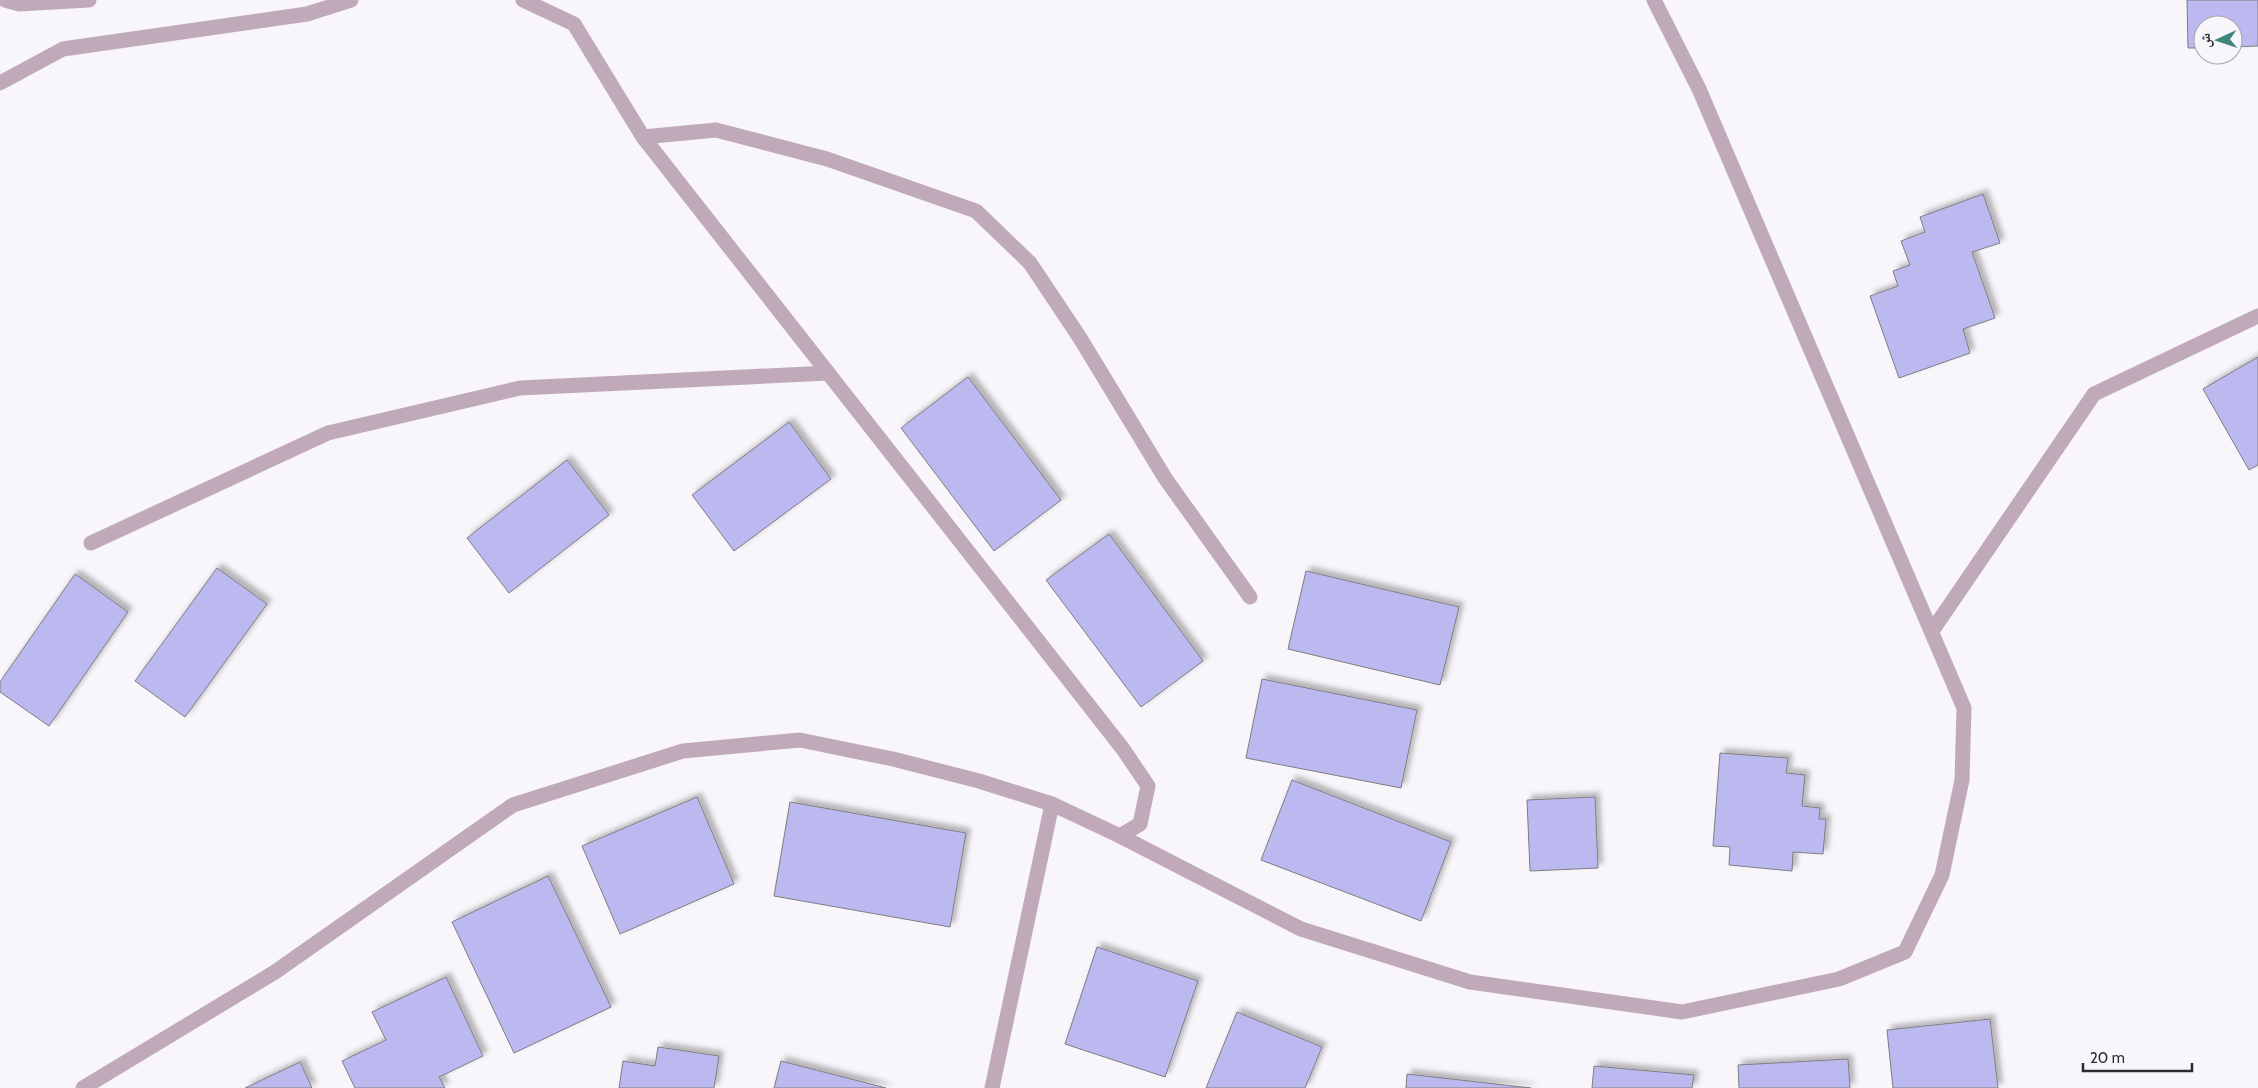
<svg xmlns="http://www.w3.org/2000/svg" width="2258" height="1088" font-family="Cabin,'Noto Naskh Arabic',sans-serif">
  <defs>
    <filter id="shadow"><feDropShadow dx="4.5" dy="-4.5" stdDeviation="2.5" flood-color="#0004"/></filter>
  </defs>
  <rect width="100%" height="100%" fill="#f8f6fa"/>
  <!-- building -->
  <g fill="#bbb9ef" stroke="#7d7d81" filter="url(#shadow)">
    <polygon points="2187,0 2258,0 2258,46 2233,47 2233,25 2203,25 2203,48 2188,48"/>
    <polygon points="1983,194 2000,243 1972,252 1995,318 1963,329 1970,353 1899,378 1870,296 1898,286 1893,271 1910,265 1901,241 1925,232 1920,217"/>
    <polygon points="2258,357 2258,465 2249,470 2203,389"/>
    <polygon points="968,377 1061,500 994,551 901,428"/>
    <polygon points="789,422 831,479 734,551 692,495"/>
    <polygon points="567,460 609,515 509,593 467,538"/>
    <polygon points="1109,534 1203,661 1141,707 1046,580"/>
    <polygon points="217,568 267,604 185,717 135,681"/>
    <polygon points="1306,571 1459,607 1440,685 1288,649"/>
    <polygon points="75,574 128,612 49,726 0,692 0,682"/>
    <polygon points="1262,679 1417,710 1401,788 1246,758"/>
    <polygon points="1720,753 1788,758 1786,773 1805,775 1802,806 1820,808 1819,819 1826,819 1823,854 1793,852 1792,871 1729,865 1730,847 1713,846"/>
    <polygon points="1292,780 1451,842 1421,921 1261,860"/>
    <polygon points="697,797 734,884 620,934 582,846"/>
    <polygon points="1595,797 1598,868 1530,871 1527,800"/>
    <polygon points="790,802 966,833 950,927 774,896"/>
    <polygon points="548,876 611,1007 514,1053 452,922"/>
    <polygon points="1097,947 1198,981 1165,1077 1065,1044"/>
    <polygon points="446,977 483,1056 439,1077 445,1088 355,1088 342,1061 386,1040 372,1012"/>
    <polygon points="1237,1012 1322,1047 1305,1088 1206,1088"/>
    <polygon points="1990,1019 1998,1088 1893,1088 1887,1030"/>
    <polygon points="658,1047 719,1056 714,1088 619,1088 623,1061 655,1066"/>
    <polygon points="1848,1059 1850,1088 1739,1088 1738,1065"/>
    <polygon points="781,1061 886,1088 774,1088"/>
    <polygon points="300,1062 312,1088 245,1088"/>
    <polygon points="1594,1066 1694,1075 1692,1088 1592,1088"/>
    <polygon points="1407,1074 1531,1088 1406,1088"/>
  </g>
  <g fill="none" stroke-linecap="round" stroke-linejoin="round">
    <!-- minor -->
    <g stroke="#c0aaba" stroke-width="15">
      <polyline points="5,0 19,4 89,0"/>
      <polyline points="523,0 574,24 643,137 1123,749 1148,786 1140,824 1120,836 1052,804 992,1088"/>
      <polyline points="0,83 63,49 307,14 351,0"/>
      <polyline points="643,137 716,130 827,159 976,211 1030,263 1080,338 1165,478 1250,597"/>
      <polyline points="91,543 328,433 520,388 828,373"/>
      <polyline points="1932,631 2094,394 2258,316"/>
      <polyline points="1120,836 1301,929 1470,982 1682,1012 1839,979 1905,952 1942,875 1962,780 1964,708 1699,89 1654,0"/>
      <polyline points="83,1088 275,972 513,805 683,751 800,740 893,759 979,781 1052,804"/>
    </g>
  </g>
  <!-- north arrow -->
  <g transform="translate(2218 40) rotate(267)"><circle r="24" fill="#f8f6fa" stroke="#a6a5a8"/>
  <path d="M0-4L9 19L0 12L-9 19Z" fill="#40867e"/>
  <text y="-8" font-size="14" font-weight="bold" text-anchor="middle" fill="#2b2b2c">ش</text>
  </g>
  <!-- scale -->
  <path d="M2083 1063v8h109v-8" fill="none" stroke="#2b2b2c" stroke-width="2.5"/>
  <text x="2090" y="1063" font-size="15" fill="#2b2b2c" stroke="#f8f6fa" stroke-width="4" paint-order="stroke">20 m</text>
</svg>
